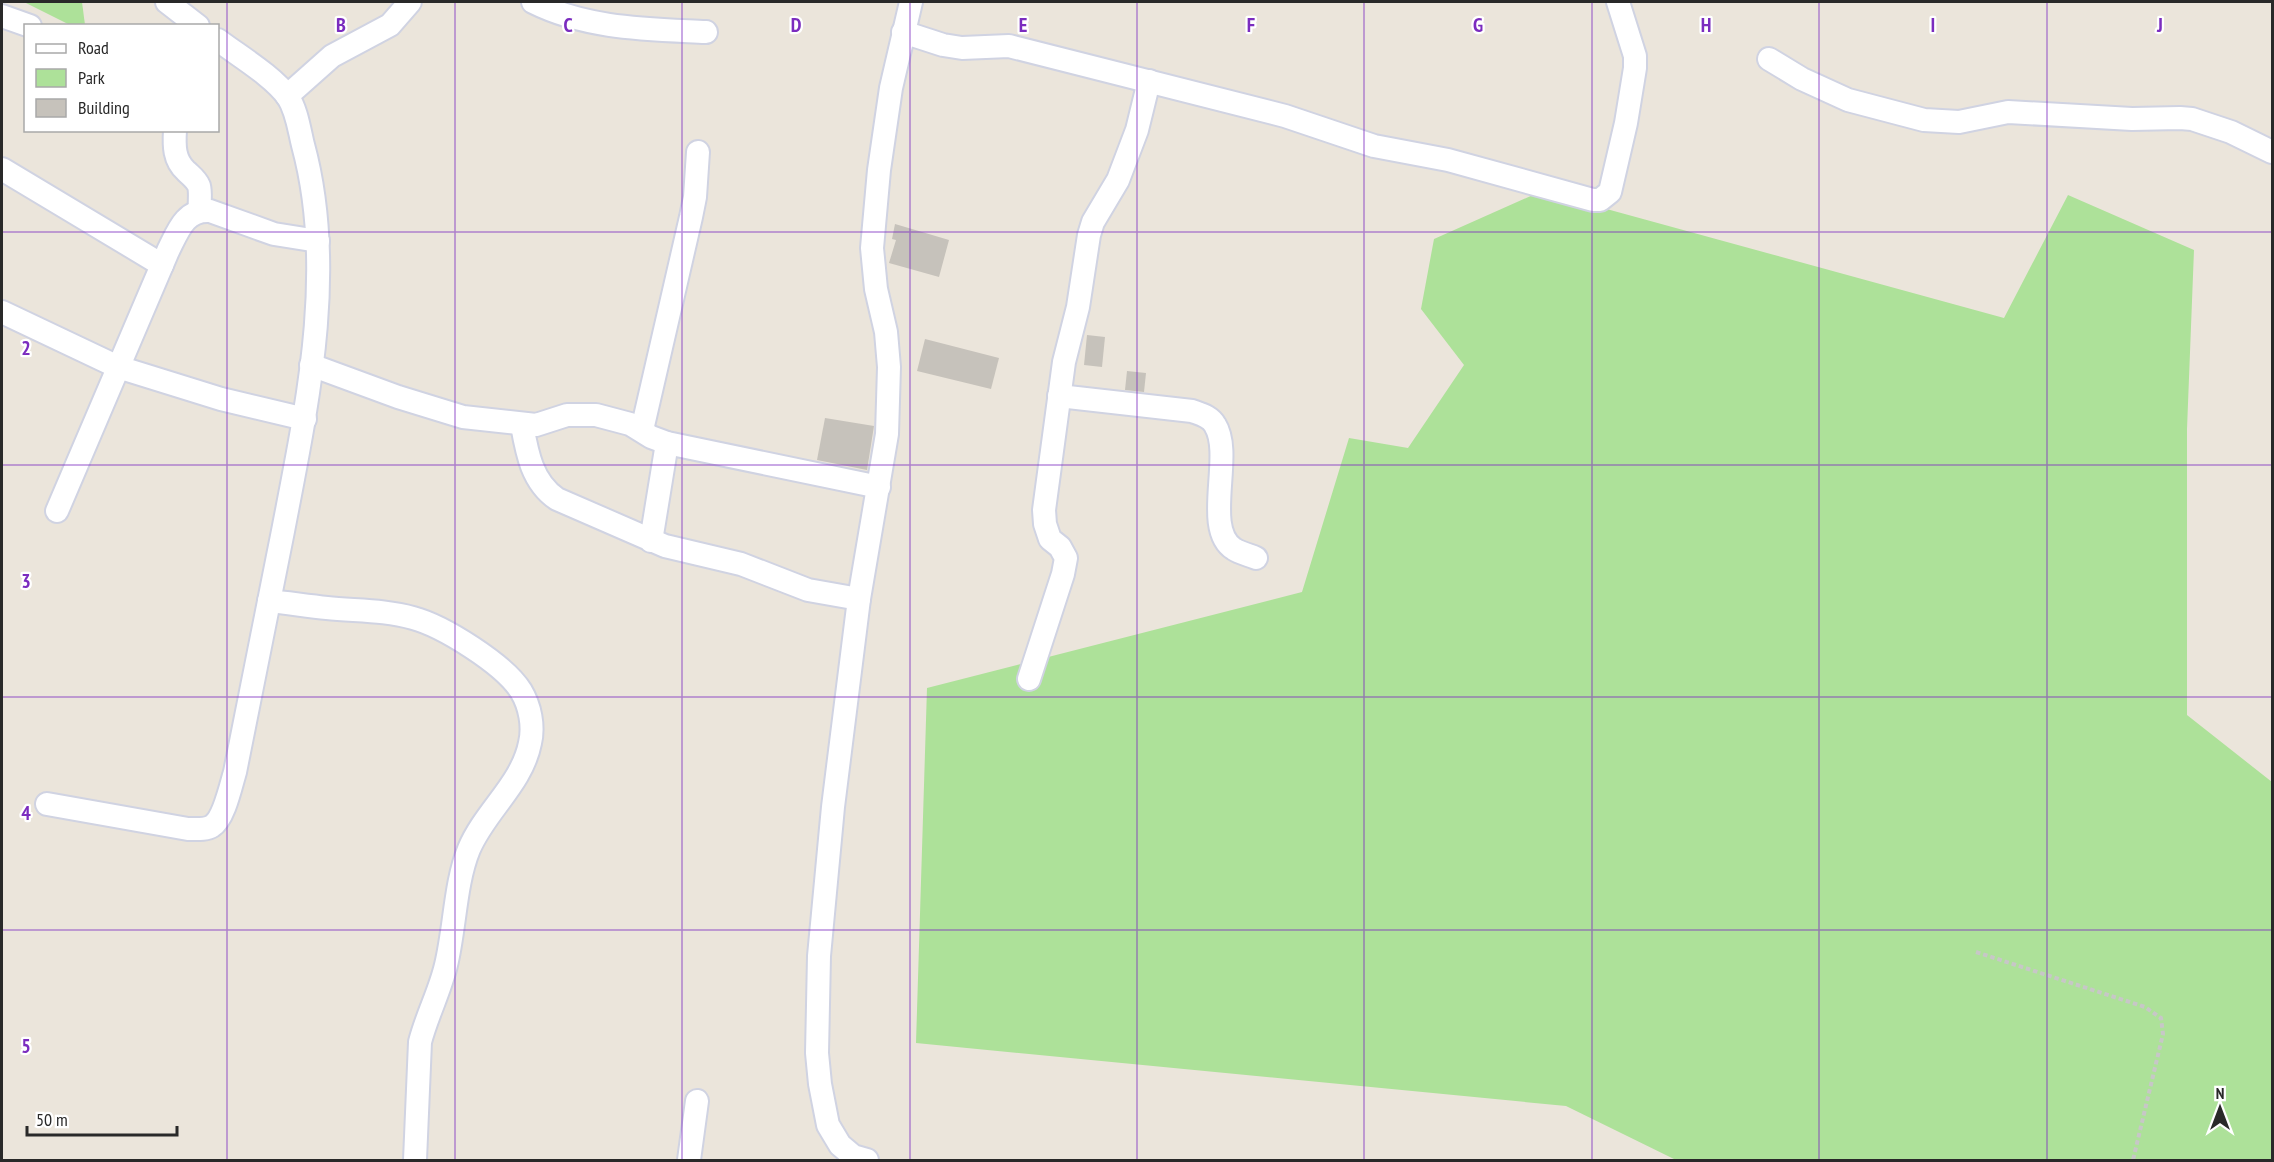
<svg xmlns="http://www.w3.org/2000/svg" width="2274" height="1162" font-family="'PT Sans Narrow',sans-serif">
  <rect width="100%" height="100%" fill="#ebe5db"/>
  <!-- green -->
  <g fill="#ade199">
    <polygon points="24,2 82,2 85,25 70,25"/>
    <polygon points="1533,195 1592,205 2004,318 2068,195 2194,250 2187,429 2187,715 2272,782 2272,1160 1676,1160 1566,1106 916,1043 927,688 1302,592 1349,438 1408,448 1464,365 1421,309 1434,239"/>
  </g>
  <!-- building -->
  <g fill="#c6c2bb">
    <polygon points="895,224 949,240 939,277 889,263 896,240 892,239"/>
    <polygon points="1087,335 1105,337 1102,367 1084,365"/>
    <polygon points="925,339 999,358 991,389 917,371"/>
    <polygon points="1127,371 1146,373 1144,392 1125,390"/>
    <polygon points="825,418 874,426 867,470 817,460"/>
  </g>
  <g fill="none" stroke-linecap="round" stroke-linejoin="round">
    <!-- minor casing -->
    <g stroke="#d0d3e2" stroke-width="26">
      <g id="minor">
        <polyline points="167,2 198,26"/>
        <path d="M533,2C587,29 647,29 706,32"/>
        <polyline points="2,16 30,26"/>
        <polyline points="903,32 943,45 962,48 1009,46 1285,116 1374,146 1448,160 1593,200 1600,200 1610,192 1626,123 1635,68 1635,56 1618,2"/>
        <polyline points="1769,59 1802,79 1848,100 1924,120 1959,122 2008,112 2132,119 2180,118 2192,119 2231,132 2272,152"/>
        <polyline points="287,96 332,56 390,25 410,2"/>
        <path d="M175,130C174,146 174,160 186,171C191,176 196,179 199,186C201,193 199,203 200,210"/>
        <polyline points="2,169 162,265"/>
        <polyline points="2,312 118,367 221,399 305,419"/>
        <polyline points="311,365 398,397 463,417 536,425 567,415 596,415 630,424 651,437 667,443 879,487"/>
        <path d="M1059,396L1192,411C1200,414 1210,416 1215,425C1234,455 1202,529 1234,549C1240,553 1249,555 1256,558"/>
        <path d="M522,425C527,453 532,482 557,499L665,546L741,564L808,590L859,599"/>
        <polyline points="642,430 691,217 695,197 698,152"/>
        <path d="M57,511L168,251C178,231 185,209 210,211L274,234L318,241"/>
        <polyline points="651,541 667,443"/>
        <path d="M269,601C288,603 308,606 327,608C356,611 385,610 413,618C443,626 504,664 521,691C530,706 534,726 530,743C522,784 485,811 469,849C455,883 455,928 446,965C440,991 427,1015 420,1042L415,1160"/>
        <polyline points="1029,679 1063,574 1066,558 1060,547 1050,539 1045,524 1044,510 1064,362 1078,307 1089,235 1093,222 1118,180 1137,130 1149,81"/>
        <path d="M47,804L188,829C196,829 206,830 212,826C224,819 231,785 235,772C251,692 267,611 283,531C307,406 337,270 303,145C299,129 297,111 288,97C273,76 239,56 218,40"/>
        <polyline points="689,1160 697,1101"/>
        <polyline points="867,1160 853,1156 840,1145 828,1125 820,1084 817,1053 819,956 833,807 859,599 887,434 889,367 886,332 876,289 872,248 879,170 891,88 911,2"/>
      </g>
    </g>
    <!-- path -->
    <polyline stroke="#c7c7c7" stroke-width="4" stroke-dasharray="4.5 3" stroke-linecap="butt" points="1976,952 2145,1007 2161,1018 2163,1034 2133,1160"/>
    <!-- minor -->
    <use href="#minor" stroke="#fff" stroke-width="22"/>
  </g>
  <!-- grid -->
  <path fill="none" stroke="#7b2cbf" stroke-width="1.5" stroke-opacity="0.55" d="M227,2V1160M455,2V1160M682,2V1160M910,2V1160M1137,2V1160M1364,2V1160M1592,2V1160M1819,2V1160M2047,2V1160M2,232H2272M2,465H2272M2,697H2272M2,930H2272"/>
  <g font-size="20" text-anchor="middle" font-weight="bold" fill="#7b2cbf" stroke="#fff" stroke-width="4.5" stroke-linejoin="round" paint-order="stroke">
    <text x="341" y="32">B</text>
    <text x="568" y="32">C</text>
    <text x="796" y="32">D</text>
    <text x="1023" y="32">E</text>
    <text x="1251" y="32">F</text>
    <text x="1478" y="32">G</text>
    <text x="1706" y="32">H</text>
    <text x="1933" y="32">I</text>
    <text x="2160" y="32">J</text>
    <text x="26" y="355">2</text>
    <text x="26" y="588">3</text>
    <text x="26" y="820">4</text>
    <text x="26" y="1053">5</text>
  </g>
  <!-- border -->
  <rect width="2274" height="1162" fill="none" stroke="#292929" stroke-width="6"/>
  <!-- legend -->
  <rect x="24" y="24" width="195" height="108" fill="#ffffff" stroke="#a9a9a9" stroke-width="1.5"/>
  <rect x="36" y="44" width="30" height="9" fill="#ffffff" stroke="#a9a9a9" stroke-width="1.5"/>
  <text x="78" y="54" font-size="18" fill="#292929">Road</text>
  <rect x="36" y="69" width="30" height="18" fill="#ade199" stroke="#a9a9a9" stroke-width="1.5"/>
  <text x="78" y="84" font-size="18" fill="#292929">Park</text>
  <rect x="36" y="99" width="30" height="18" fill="#c6c2bb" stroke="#a9a9a9" stroke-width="1.5"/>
  <text x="78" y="114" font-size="18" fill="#292929">Building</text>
  <!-- north arrow -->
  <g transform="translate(2220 1108)" stroke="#ffffff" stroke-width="4.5" paint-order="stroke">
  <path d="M0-4.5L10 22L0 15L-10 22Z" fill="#292929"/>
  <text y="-9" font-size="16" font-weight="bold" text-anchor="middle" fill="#292929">N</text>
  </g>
  <!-- scale -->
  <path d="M27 1126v9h150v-9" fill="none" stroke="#292929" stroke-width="3"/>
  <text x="36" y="1126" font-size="18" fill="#292929" stroke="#ffffff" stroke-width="4.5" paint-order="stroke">50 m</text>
</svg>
